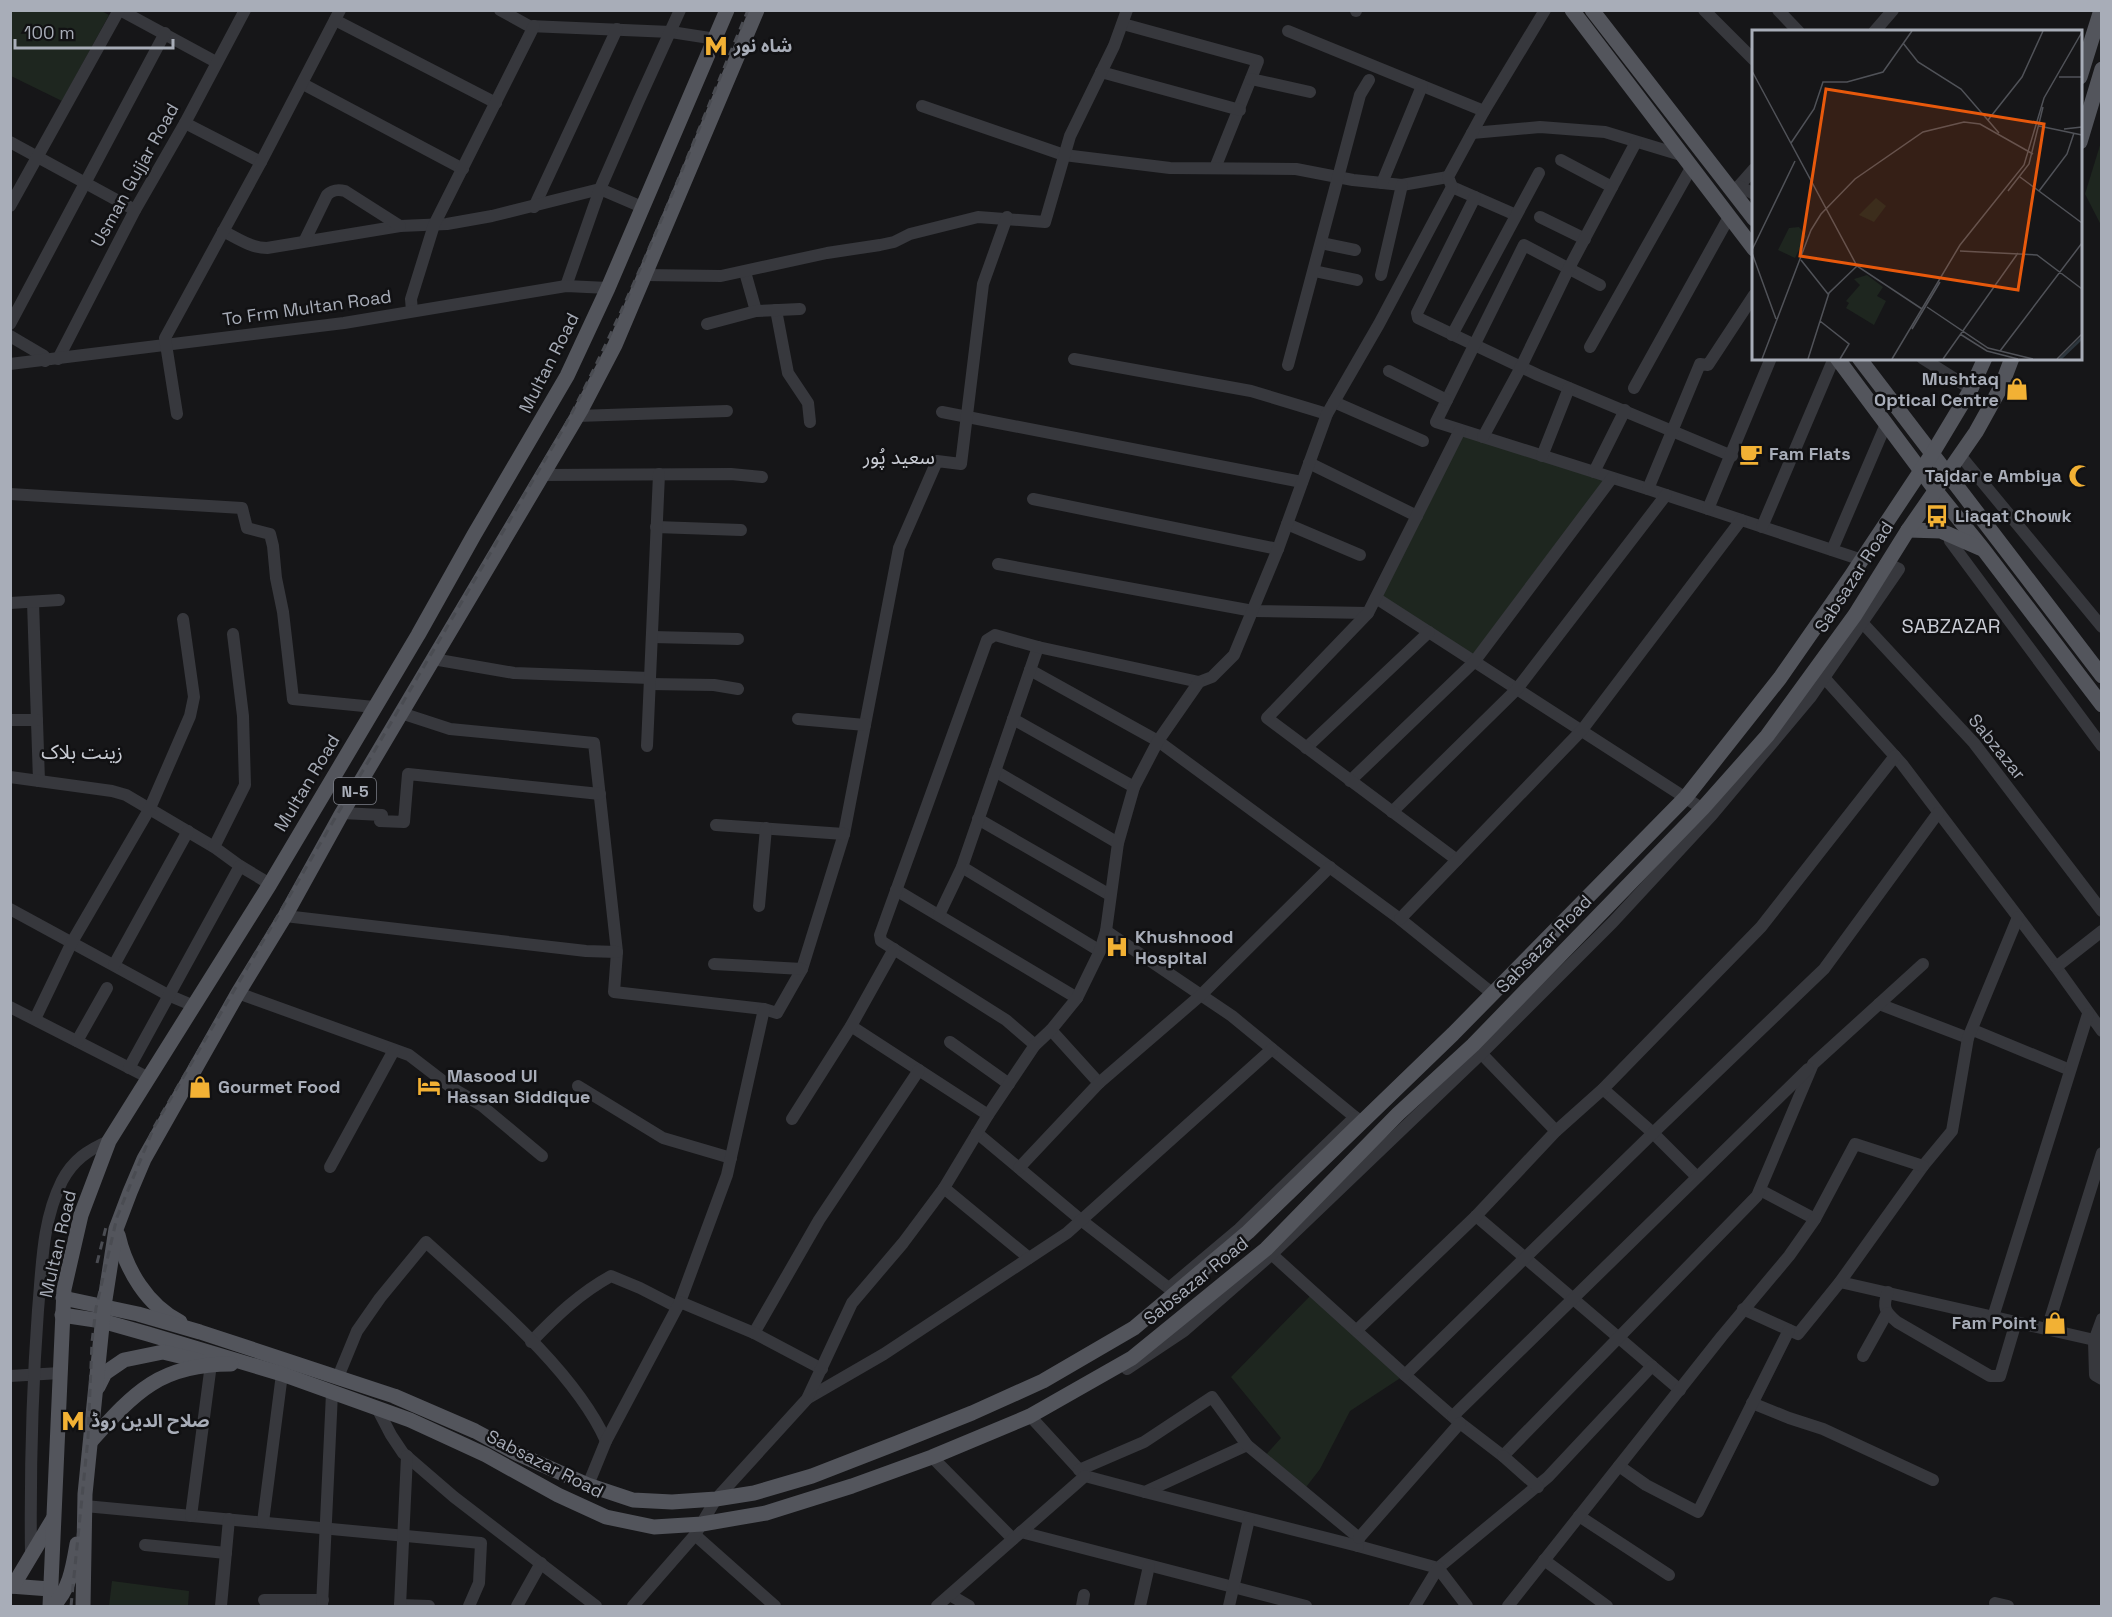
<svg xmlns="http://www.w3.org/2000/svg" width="2112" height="1617" font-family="'Space Grotesk','Noto Sans Arabic',sans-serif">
  <rect width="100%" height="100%" fill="#161618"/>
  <!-- green -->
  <g fill="#1e261f">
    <polygon points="100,10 109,15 62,101 11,76 10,11"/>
    <polygon points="2101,142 2101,225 2085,194"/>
    <polygon points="1460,430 1612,478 1478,664 1376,598"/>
    <polygon points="1312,1294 1405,1375 1350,1411 1320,1469 1300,1495 1262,1459 1281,1438 1231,1377"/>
    <polygon points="112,1581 189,1591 188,1606 109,1606"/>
  </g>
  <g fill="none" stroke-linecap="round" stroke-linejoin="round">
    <!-- minor -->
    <g stroke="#37383d" stroke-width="12">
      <polyline points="120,10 216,62"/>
      <polyline points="500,10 529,26 671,32 716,39"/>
      <polyline points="1356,10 1356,11"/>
      <polyline points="1704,10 1754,60"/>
      <polyline points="1778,10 1799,32"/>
      <polyline points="335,20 496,103"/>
      <polyline points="1123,24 1258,61 1215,168"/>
      <polyline points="1288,31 1484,111"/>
      <polyline points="1874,32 1893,10"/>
      <polyline points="1101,72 1240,110"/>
      <polyline points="1251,79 1310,92"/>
      <polyline points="303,84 463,169"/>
      <polyline points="922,106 1064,155 1170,168 1296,169 1353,180 1402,185 1448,177"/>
      <polyline points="185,123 261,162"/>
      <polyline points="1472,133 1540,127 1605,132 1681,155"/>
      <polyline points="10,142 135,210"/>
      <polyline points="1561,160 1612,187"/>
      <polyline points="1382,183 1422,86"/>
      <polyline points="1739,186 1754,169"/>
      <polyline points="1452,187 1516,215"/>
      <polyline points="1732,191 1739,186 1754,194"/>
      <polyline points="1475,197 1417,313 1418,318 1538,375 1732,456"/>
      <polyline points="10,206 119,10"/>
      <polyline points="534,207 617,29"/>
      <polyline points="1540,217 1585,239"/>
      <path d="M223,231C237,238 251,248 267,248L400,226L447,224L492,216L600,189L642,207"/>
      <path d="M305,240L327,195C332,190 337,189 345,191L400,226"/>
      <polyline points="1321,243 1355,250"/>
      <polyline points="1314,271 1357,280"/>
      <polyline points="745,272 756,311"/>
      <polyline points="644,275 721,276 827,253 880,245 894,242 910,234 978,217 1045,222 1070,136 1114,46 1127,10"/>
      <polyline points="1381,275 1402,185"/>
      <polyline points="1600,285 1524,245 1436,422 1648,489 1862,560"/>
      <polyline points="566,286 600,189 639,100 680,10"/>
      <polyline points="776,310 788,373 808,403 810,422"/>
      <polyline points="412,311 411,299 434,225 534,26"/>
      <polyline points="10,324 165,33"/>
      <polyline points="707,324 756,311 800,309"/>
      <polyline points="1452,335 1539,173"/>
      <polyline points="10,336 44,356 45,361"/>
      <polyline points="1590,347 1691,168"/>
      <polyline points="1922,358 1971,389"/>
      <polyline points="58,359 135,210 185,123 245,10"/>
      <polyline points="1074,359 1251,391 1327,414"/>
      <polyline points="10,364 344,323 566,286 608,288"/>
      <polyline points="1288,365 1360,95 1369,80"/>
      <polyline points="1389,371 1447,400"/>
      <polyline points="1634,388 1729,217"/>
      <polyline points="1334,402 1423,441"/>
      <polyline points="942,412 1302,482"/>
      <polyline points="177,414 165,338 261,162 340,10"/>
      <polyline points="577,416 727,411"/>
      <polyline points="1483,437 1521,367 1569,268 1636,142"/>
      <polyline points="1960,455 2102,627"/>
      <polyline points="1542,456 1569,388"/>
      <polyline points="1309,463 1417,516"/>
      <polyline points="1594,472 1625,410"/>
      <polyline points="542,475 731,474 762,477"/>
      <polyline points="1648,489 1700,364 1708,365 1754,295"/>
      <polyline points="10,494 242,508 247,528 270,534 273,546 276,578 283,612 293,699 374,707"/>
      <polyline points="1033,499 1278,549"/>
      <polyline points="1708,509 1771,358"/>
      <polyline points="1287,524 1360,555"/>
      <polyline points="656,527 741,530"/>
      <polyline points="1762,527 1834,358"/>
      <polyline points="1949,533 1950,541 2102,746"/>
      <polyline points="1832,550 1886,424"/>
      <polyline points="998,564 1253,611 1368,613"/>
      <polyline points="1376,598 1709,813"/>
      <polyline points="33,602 39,781"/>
      <polyline points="10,603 59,600"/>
      <polyline points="1857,617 1974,743 2102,911"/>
      <polyline points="652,637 738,639"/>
      <polyline points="433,659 514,673 650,678"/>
      <polyline points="1030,670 1158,741 1400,919 1493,994"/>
      <polyline points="1819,672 1902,764 2056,967 2102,1031"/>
      <polyline points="650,684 714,685 738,689"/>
      <polyline points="401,713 450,729 594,743 617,952 614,992 764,1009 777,1013 802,969 844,834 899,548 937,461 961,464 983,284 1007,217"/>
      <polyline points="798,719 865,725"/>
      <polyline points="1013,719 1134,787"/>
      <polyline points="10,720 37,720"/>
      <polyline points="647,746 659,474"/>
      <polyline points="1306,748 1429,632"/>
      <polyline points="995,771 1118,843"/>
      <polyline points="10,777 112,791 126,795 214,847 240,866 270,884"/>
      <polyline points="1350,781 1474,662 1612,478"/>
      <polyline points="1392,812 1517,689 1666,495"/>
      <polyline points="342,813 382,815 380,821 404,822 408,774 600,794"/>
      <polyline points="978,819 1110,895"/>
      <polyline points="716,825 844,834"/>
      <polyline points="214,847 245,785 243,716 233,634"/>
      <polyline points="1457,860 1267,718 1368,613 1460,430"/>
      <polyline points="962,867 1100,951"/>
      <polyline points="896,890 1077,998"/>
      <polyline points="759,906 766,828"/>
      <polyline points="10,909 168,995 194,1006"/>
      <polyline points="939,915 962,867 1038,647"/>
      <polyline points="285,916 586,951 617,952"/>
      <polyline points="1400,919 1582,730 1741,520"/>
      <polyline points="1106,931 1232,1016 1361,1122"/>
      <polyline points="714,964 802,969"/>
      <polyline points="114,965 188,831"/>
      <polyline points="2056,967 2102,931"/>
      <polyline points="238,993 409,1055 452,1088 481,1105 542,1156"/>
      <polyline points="1879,1004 1968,1038"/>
      <polyline points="10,1007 149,1078"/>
      <polyline points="35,1019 72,942 150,808 190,716 194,697 183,619"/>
      <polyline points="851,1026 988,1115"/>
      <polyline points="1051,1030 1099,1083"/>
      <polyline points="1973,1030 2070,1070"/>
      <polyline points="77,1041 107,988"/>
      <polyline points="950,1042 1009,1084"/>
      <polyline points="1035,1045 1006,1020 881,941 880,935 987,640 995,635 1038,647 1199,682 1212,677 1234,655 1278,549 1327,414 1379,324 1452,187 1448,177 1484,111 1545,10"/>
      <polyline points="1476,1048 1556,1131"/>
      <polyline points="129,1068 240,866"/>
      <polyline points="578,1086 663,1138 731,1158"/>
      <polyline points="1603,1089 1653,1133 1697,1177"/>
      <polyline points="792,1119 851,1026 894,949"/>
      <polyline points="977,1133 1081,1220 1175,1293"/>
      <polyline points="330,1167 394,1050"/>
      <polyline points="1019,1168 1099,1083 1201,995 1330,867"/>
      <polyline points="944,1188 1029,1258"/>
      <polyline points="1760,1190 1815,1219"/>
      <polyline points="1476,1216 1680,1390"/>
      <polyline points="1267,1250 1405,1375 1460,1423 1503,1456 1757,1196 1813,1064 1923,964"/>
      <polyline points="1840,1282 2090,1339 2094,1341"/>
      <polyline points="1169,1288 1239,1229 1355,1117"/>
      <path d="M1888,1292C1882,1307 1885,1312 1897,1322L1990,1376H2000L2016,1322"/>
      <polyline points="680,1302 727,1175 764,1009"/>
      <polyline points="1743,1309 1798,1334 1840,1282 1923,1166 1952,1131 1968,1038 2018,917"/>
      <polyline points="1993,1317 2088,1014"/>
      <polyline points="2102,1319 2094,1341 2095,1375 2102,1379"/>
      <polyline points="2047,1329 2102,1153"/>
      <polyline points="1357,1330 1476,1216 1556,1131 1603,1089 1761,927 1895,756"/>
      <polyline points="754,1333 819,1220 919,1070"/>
      <path d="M531,1342C556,1316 580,1293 611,1276L640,1288L677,1307"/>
      <polyline points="1863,1356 1887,1313"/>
      <polyline points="1127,1369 1184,1331 1271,1255 1482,1053 1613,922 1712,815 1810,698 1899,569 1886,563"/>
      <polyline points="1405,1375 1653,1133 1824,969 1938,813"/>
      <polyline points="10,1376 60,1373"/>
      <path d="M338,1377L357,1331L380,1298L426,1242C484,1295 574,1369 606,1441"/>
      <polyline points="808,1398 884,1354 1067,1233 1272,1049"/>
      <polyline points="1752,1403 1789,1418 1823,1429 1933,1480"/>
      <polyline points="378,1410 391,1435 403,1453 454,1497 596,1606"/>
      <polyline points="1030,1416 1085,1476 1145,1492 1247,1445 1359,1538 1358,1546 1438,1568 1548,1477 1652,1366"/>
      <polyline points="1453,1416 1808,1069"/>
      <polyline points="1503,1456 1538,1487"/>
      <polyline points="932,1457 1013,1539"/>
      <polyline points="1619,1466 1646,1485 1698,1512 1789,1330"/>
      <polyline points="1079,1470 1144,1442 1212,1397 1247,1445"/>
      <polyline points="588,1485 606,1441 680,1302 754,1333 822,1369"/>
      <polyline points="1145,1492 1358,1546"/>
      <polyline points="85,1506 481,1543 479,1583 469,1606"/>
      <polyline points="191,1516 211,1364"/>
      <polyline points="1579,1516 1669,1575"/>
      <polyline points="263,1522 282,1374"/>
      <polyline points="1021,1532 1306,1606"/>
      <polyline points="695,1535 775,1606"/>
      <polyline points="1359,1538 1460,1423"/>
      <polyline points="145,1545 226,1553"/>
      <path d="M31,1556C30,1474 32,1392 38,1310C42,1266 42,1221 62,1181C73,1160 88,1150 109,1141"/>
      <polyline points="1544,1560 1607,1606"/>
      <polyline points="950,1595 969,1606"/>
      <polyline points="264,1600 323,1600"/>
      <polyline points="1995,1603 2008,1606"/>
      <polyline points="400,1605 429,1606"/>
      <polyline points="221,1606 229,1519"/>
      <polyline points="322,1606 332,1393"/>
      <polyline points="400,1606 407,1456"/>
      <polyline points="517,1606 541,1563"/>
      <polyline points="633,1606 695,1535 716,1499 807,1399 852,1303 903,1243 944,1188 988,1115 1035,1045 1051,1030 1077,998 1100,951 1106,931 1118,843 1134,787 1158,741 1199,682"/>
      <polyline points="937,1606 1085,1476"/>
      <polyline points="1082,1606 1084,1595"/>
      <polyline points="1140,1606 1149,1566"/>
      <polyline points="1229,1606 1249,1519"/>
      <polyline points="1415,1606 1438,1568 1467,1606"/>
      <polyline points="1508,1606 1722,1336 1789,1256 1815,1219 1855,1144 1923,1166"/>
    </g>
    <!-- major -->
    <g stroke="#53555c" stroke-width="15">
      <polyline points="1572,10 1754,249"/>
      <polyline points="1592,10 1754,219"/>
      <polyline points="2080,77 2101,10"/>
      <polyline points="2080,142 2102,69"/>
      <polyline points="1837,358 1936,491 1983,549 2102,705"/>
      <polyline points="1859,358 2102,676"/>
      <polyline points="1908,530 1941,531 1980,548"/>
      <path d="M118,1235C126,1270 147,1305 180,1322"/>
      <polyline points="63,1298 138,1314 200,1332 394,1396 475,1431 518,1454 588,1485 633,1500 672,1502 716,1499 754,1493 812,1476 897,1443 972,1413 1043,1381 1134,1328 1248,1232 1453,1034 1686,797 1780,678 1851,576 1932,454 1971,389 1985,358"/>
      <polyline points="62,1315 102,1321 148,1334 282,1374 410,1420 486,1455 558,1495 606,1517 654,1527 702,1524 766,1513 852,1486 932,1457 1030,1416 1132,1358 1266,1249 1398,1114 1473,1045 1703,808 1767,736 1855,615 1908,530 1976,432 2001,387 2012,358"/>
      <polyline points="98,1387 105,1373 124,1360 163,1352 200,1361"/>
      <path d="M91,1441C135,1392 160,1364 231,1364"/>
      <polyline points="10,1586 50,1589"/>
      <polyline points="13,1586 53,1519"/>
      <polyline points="50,1606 64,1289 81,1215 109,1141 270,884 418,635 474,535 567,376 608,288 727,10"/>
      <path d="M53,1606C70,1589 73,1567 77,1544"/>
      <polyline points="83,1606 85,1494 104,1306 116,1229 130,1192 144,1159 238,993 285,916 342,813 581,410 615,345 757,10"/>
    </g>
    <!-- rail -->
    <g stroke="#4a4c52" stroke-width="3" stroke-dasharray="8 6" stroke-linecap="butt">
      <polyline points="97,1263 107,1223"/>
      <path d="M71,1606L88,1438L92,1342L96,1308L117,1217L154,1127L566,424C636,291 690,149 748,10"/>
    </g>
  </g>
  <!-- icons -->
  <defs>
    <g id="metro-bare" transform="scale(1.8)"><path d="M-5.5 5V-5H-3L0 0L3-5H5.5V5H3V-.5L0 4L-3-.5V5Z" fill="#f2b134" stroke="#111113" stroke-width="2.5" paint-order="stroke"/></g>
    <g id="shop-bare" transform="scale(1.8)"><path d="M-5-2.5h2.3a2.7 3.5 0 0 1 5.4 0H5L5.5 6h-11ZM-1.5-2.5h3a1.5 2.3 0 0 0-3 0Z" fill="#f2b134" stroke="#111113" stroke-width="2.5" paint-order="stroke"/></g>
    <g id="cafe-bare" transform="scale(1.8)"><path d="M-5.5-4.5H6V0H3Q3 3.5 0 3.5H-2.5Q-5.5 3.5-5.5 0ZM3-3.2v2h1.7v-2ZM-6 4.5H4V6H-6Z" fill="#f2b134" stroke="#111113" stroke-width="2.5" paint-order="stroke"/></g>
    <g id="mosque-bare" transform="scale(1.8)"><path d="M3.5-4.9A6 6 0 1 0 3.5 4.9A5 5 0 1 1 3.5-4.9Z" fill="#f2b134" stroke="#111113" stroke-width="2.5" paint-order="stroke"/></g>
    <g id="bus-bare" transform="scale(1.8)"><path d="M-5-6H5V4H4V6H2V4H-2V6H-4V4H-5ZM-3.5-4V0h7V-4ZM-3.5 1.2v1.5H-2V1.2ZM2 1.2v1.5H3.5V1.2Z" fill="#f2b134" stroke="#111113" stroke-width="2.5" paint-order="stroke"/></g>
    <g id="hospital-bare" transform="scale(1.8)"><path d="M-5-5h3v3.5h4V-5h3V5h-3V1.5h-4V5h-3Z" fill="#f2b134" stroke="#111113" stroke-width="2.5" paint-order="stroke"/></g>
    <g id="hotel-bare" transform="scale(1.8)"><path d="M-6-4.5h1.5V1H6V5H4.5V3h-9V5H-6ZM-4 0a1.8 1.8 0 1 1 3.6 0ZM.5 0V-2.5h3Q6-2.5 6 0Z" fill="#f2b134" stroke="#111113" stroke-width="2.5" paint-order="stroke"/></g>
  </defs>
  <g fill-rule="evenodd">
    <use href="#metro-bare" x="716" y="46"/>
    <use href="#shop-bare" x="2017" y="389"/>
    <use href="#cafe-bare" x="1751" y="454"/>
    <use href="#mosque-bare" x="2080" y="476"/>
    <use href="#bus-bare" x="1937" y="516"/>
    <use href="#hospital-bare" x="1117" y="947"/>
    <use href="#hotel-bare" x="429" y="1086"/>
    <use href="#shop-bare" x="200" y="1087"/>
    <use href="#shop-bare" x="2055" y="1323"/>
    <use href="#metro-bare" x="73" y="1421"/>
  </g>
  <g text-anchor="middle" stroke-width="5" stroke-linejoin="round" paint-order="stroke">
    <!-- shield labels -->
    <rect fill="#111113" stroke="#7b7e86" stroke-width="1.5" x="334" y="778" width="42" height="26" rx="4.5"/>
    <g font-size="16" font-weight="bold" fill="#a8adb8">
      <text x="355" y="797">N-5</text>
    </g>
    <!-- poi labels -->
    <g font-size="18" font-weight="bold" fill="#a8adb8" stroke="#111113" text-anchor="start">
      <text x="734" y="52">شاہ نور</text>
      <text x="1999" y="385" text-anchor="end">Mushtaq<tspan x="1999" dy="21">Optical Centre</tspan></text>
      <text x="1769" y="460">Fam Flats</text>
      <text x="2062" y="482" text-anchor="end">Tajdar e Ambiya</text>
      <text x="1955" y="522">Liaqat Chowk</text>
      <text x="1135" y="943">Khushnood<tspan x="1135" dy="21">Hospital</tspan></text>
      <text x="447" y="1082">Masood Ul<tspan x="447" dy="21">Hassan Siddique</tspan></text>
      <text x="218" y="1093">Gourmet Food</text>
      <text x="2037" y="1329" text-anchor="end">Fam Point</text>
      <text x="91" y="1427">صلاح الدین روڈ</text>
    </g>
    <!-- street labels -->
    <g font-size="18" fill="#a8adb8" stroke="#111113">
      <text transform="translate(135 175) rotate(-61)" y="6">Usman Gujjar Road</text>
      <text transform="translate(307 308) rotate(-8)" y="6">To Frm Multan Road</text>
      <text transform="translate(549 363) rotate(-63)" y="6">Multan Road</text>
      <text transform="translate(1854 577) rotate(-57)" y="6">Sabsazar Road</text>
      <text transform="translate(1997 747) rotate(51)" y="6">Sabzazar</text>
      <text transform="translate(307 783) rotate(-59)" y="6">Multan Road</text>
      <text transform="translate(1544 944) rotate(-46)" y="6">Sabsazar Road</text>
      <text transform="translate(58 1244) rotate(-77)" y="6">Multan Road</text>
      <text transform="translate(1196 1281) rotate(-39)" y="6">Sabsazar Road</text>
      <text transform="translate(545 1464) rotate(27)" y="6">Sabsazar Road</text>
    </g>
    <!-- neighbourhood labels -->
    <g font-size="20" fill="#c9ccd4" stroke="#111113">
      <text x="899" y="464">سعید پُور</text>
      <text x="1951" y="633">SABZAZAR</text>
      <text x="82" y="759">زینت بلاک</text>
    </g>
  </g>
  <!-- overview -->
  <g transform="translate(1752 30)">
    <rect width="330" height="330" fill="#161618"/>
    <path d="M124,168L134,176L122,192L107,185ZM47,197L54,206L43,228L26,220L37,198ZM115,245L131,257L125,266L134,271L122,295L94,278L97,273L94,271L108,255L102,249Z" fill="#1e261f"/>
    <path fill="none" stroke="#2c353c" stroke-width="3" d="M308,329L330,308"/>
    <path fill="none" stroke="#505258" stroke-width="1.5" d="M151,13L166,32L209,59L247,103M0,41L105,236L170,279M307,47H330M236,90L270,47L291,1M287,96L330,105M312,99L330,97M39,113L62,79L71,52H95L131,42L160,1M268,147L330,193M256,161L277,134L291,77M287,161L315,124L322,103M0,220L43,131M208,221L285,225L330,259M0,223L24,289M49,230L76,264M175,277L236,318L281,329M68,291L97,314L88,329M160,299L188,252M208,304L235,321L266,329M248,321L330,213M10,329L59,200L69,184L103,149L171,102L212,92L228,94L281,124M56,329L77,263L105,236M140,329L208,215L272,135L292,68L330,2M191,329L266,223M305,329L330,304"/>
    <path fill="#e8590c" fill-opacity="0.15" stroke="#e8590c" stroke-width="3" d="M74,59L292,94L266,260L48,226Z"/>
    <rect width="330" height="330" fill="none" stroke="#a8adb8" stroke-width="3"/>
  </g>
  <!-- border -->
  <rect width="2112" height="1617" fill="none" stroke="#a8adb8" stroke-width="24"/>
  <!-- scale -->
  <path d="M15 39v9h158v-9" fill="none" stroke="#a8adb8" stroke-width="3"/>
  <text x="24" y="39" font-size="18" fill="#a8adb8" stroke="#111113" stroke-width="4.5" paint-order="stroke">100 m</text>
</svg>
